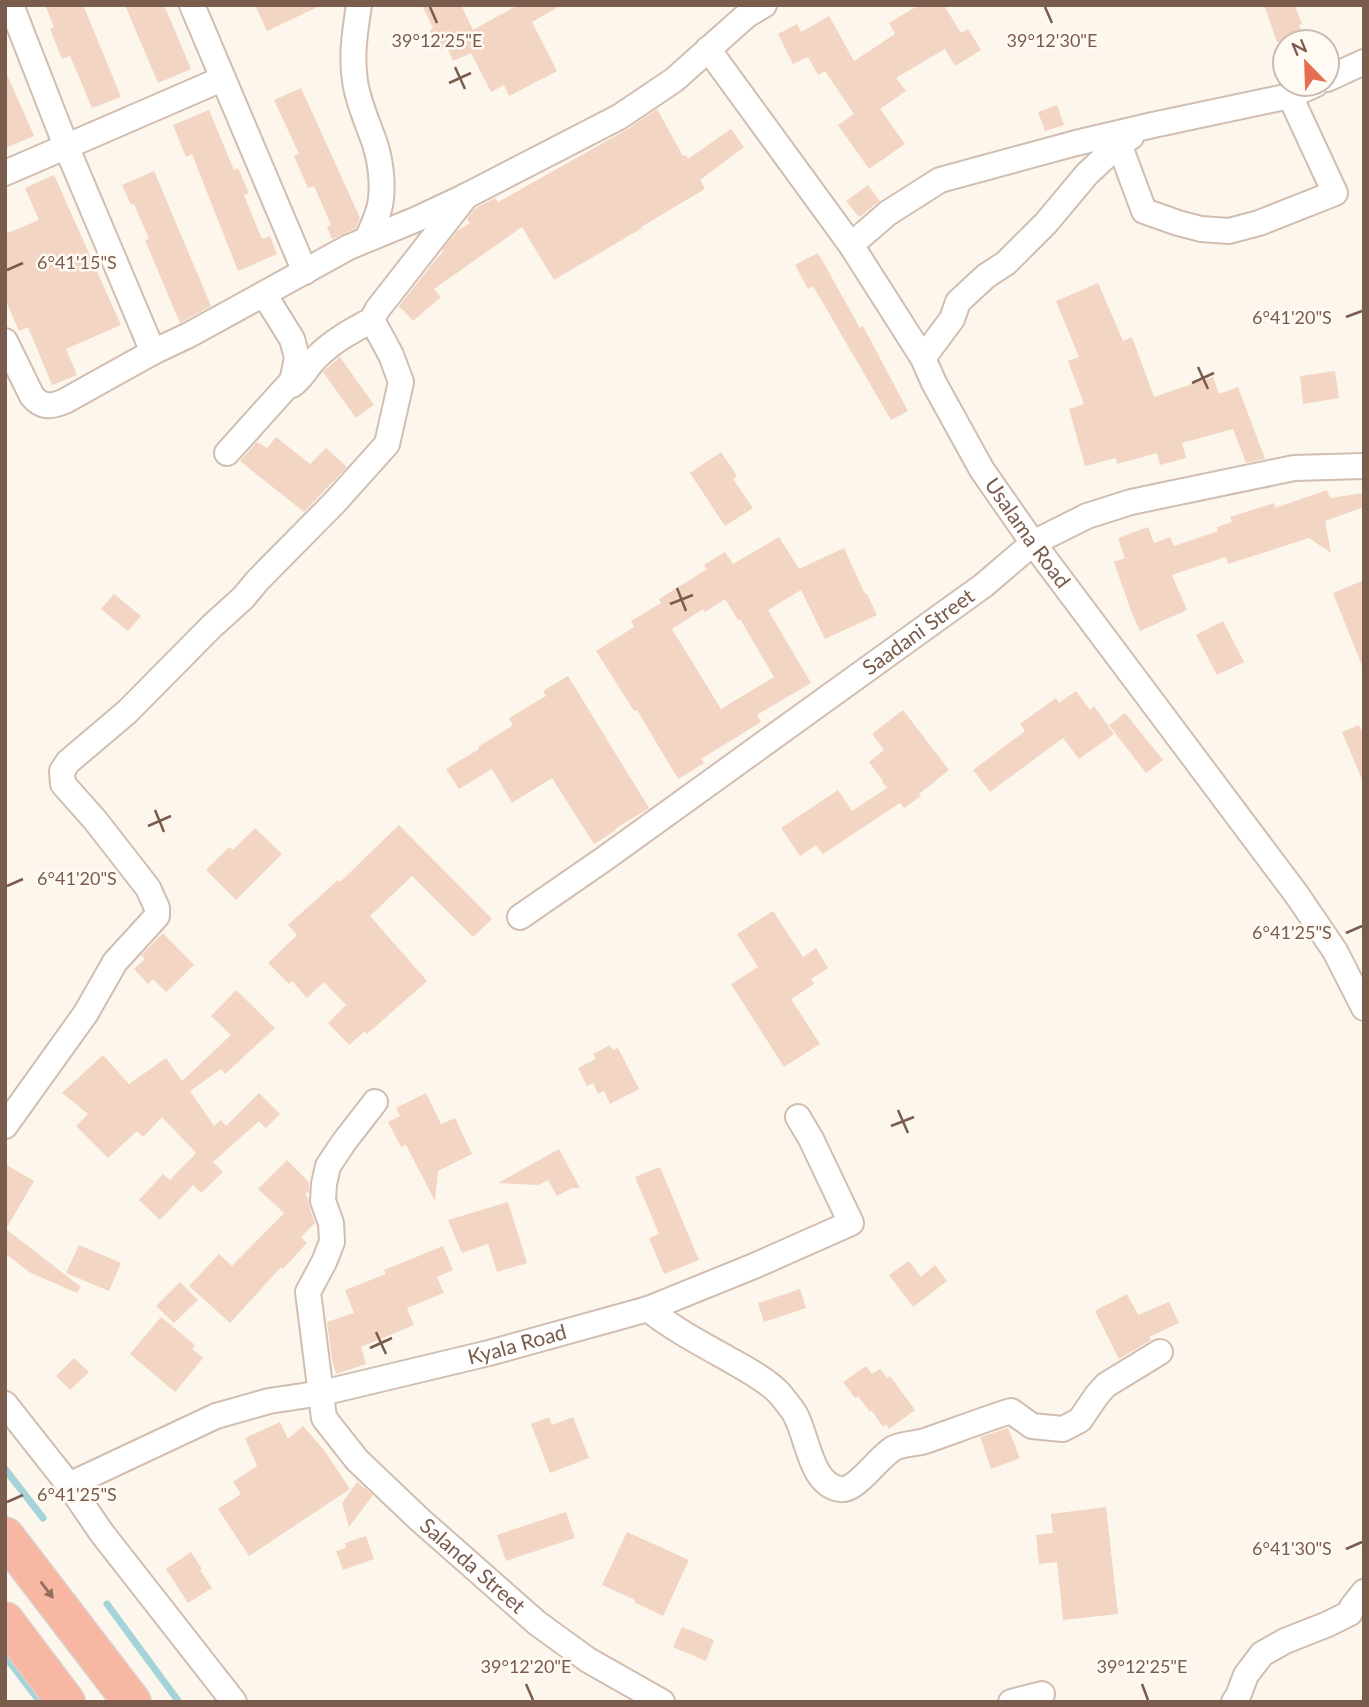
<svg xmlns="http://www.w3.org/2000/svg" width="1369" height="1707" font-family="Lato,sans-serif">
  <rect width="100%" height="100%" fill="#fdf6ec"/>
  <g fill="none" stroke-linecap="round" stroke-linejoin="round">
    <!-- stream -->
    <g stroke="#a5d3da" stroke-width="7">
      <polyline points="5,1469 43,1518"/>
      <polyline points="107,1604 179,1702"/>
      <polyline points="5,1656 40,1702"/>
    </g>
  </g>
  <!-- building -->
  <g fill="#f3d5c3" fill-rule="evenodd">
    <polygon points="45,5 83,5 121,97 92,108 70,56 62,59 50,29 54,27"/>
    <polygon points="125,5 164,5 191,69 158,83"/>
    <polygon points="255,5 322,5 267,31"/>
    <polygon points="422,5 461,5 473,30 518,5 562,5 532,22 557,71 509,96 504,85 491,92 471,53 453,61 447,47 440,50 430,30 433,28"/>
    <polygon points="919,5 944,5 961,33 968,29 981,50 955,66 945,49 896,78 906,91 880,109 905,144 869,169 838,125 854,114 825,71 818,75 808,57 793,64 778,34 797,24 801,32 829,16 854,61 895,34 889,23"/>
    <polygon points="1264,5 1295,5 1302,24 1299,25 1306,42 1277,42"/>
    <polygon points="5,70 34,136 5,148"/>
    <polygon points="301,88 360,218 356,228 332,239 327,227 331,225 314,186 308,188 294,156 299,154 274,100"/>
    <polygon points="1057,105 1064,125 1045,131 1038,112"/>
    <polygon points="657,109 683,156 686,155 688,159 731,129 744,147 700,180 705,189 641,227 642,228 554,280 522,227 434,289 441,297 413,321 399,306 437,258 443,252 442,250 457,231 470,223 467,219 474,209 495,198 498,202 626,130"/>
    <polygon points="209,110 234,170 238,168 249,193 244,195 262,239 270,236 277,254 238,271 192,154 186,157 173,125"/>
    <polygon points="154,171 211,306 180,323 145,240 149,239 134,204 131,205 122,185"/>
    <polygon points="54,175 121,325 66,349 77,375 52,385 28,327 19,331 5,299 5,234 39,220 25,188"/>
    <polygon points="868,185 880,201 859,217 846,201"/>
    <polygon points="818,253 860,328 863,326 908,411 891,420 813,286 808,289 795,265"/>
    <polygon points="1098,283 1123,341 1132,337 1154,397 1213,377 1219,394 1238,387 1265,459 1246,463 1233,429 1182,443 1186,458 1160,465 1157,453 1117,464 1116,458 1085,466 1069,409 1084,404 1068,361 1079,357 1056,301"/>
    <polygon points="340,357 374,405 356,418 323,372"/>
    <polygon points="1335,371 1339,398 1303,404 1300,376"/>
    <polygon points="276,437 310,464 326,448 347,467 304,512 240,461 257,442 267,448"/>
    <polygon points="721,452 737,476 733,479 753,508 725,526 690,473"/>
    <polygon points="1327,490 1330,498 1364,493 1364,507 1325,521 1331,553 1309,538 1228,564 1226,557 1172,575 1187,610 1140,631 1131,611 1114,562 1125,558 1118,538 1148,527 1154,543 1170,537 1174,546 1218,531 1217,527 1232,522 1230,517 1274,503 1275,508"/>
    <path d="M779,537L799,569L844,548L865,594H867L877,615L825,639L801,590L768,610L811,683L757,715L761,722L701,759L704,763L678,779L637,710L634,711L596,651L634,627L631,621L661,603L659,599L707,569L704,565L725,552L733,564ZM725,599L738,620L740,619L774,677L721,709L672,629L703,609L705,612Z"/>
    <polygon points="1364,580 1364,667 1363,668 1333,593"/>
    <polygon points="114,594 141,616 128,631 101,609"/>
    <polygon points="1223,621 1244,662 1217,675 1196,635"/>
    <polygon points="568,676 649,808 615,829 616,830 594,844 552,778 512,803 492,769 459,789 446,769 479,749 478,747 513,725 509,718 546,696 543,691"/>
    <polygon points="1076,691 1090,710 1094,706 1114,734 1079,759 1063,738 990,792 973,770 1025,731 1020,724 1056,698 1059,703"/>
    <polygon points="903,710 949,770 919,794 921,796 904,808 900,803 823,854 816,845 800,856 781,828 838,790 852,811 887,788 882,782 883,781 869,762 884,750 872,734"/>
    <polygon points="1125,713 1163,760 1146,773 1109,725"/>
    <polygon points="1359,725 1364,737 1364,784 1342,732"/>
    <polygon points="399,825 492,919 473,937 412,876 370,916 427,981 367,1034 365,1031 349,1045 328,1023 346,1005 324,982 307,998 292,981 289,984 268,963 297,935 288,925 338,880 340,882"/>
    <polygon points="255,828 282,854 236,900 206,870 229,847 233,850"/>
    <polygon points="773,911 803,957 816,948 828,968 811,979 814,984 791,999 820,1044 784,1067 731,984 758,967 737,934"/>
    <polygon points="163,933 194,965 166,992 153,979 148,984 134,969 145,959 141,955"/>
    <polygon points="236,990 275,1028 225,1074 221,1069 190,1091 214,1126 221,1120 226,1126 259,1093 280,1114 266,1128 259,1121 213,1162 223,1172 201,1193 193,1185 160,1220 139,1200 163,1174 170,1180 196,1153 162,1117 143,1137 137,1131 108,1158 76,1126 88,1114 62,1093 103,1055 129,1084 166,1058 182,1081 231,1035 211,1016"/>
    <polygon points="610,1045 613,1050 618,1048 639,1089 610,1104 604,1091 598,1094 593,1083 587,1086 578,1068 596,1059 593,1054"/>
    <polygon points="426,1093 441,1124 455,1118 472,1154 438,1171 435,1201 406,1145 401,1147 388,1122 400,1116 396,1108"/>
    <polygon points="559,1149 580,1188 572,1188 557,1196 548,1180 538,1185 498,1183"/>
    <polygon points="287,1160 309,1182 309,1191 305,1194 308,1198 309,1206 315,1223 301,1237 307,1243 283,1269 281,1267 230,1323 189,1286 219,1254 232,1266 284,1213 258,1189"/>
    <polygon points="5,1164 34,1181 6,1229 81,1287 77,1293 29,1272 5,1253"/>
    <polygon points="660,1167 699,1260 664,1274 649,1238 659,1234 635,1177"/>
    <polygon points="508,1202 527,1263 497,1272 488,1244 462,1253 448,1220"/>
    <polygon points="79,1245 121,1263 109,1291 66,1273"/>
    <polygon points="443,1246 453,1270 437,1277 444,1293 407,1308 414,1325 361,1347 366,1364 336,1374 332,1360 327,1322 354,1313 345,1290 386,1274 384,1270"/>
    <polygon points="909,1261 921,1277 935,1265 947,1281 913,1307 889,1275"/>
    <polygon points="180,1282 198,1300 174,1323 156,1306"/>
    <polygon points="800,1289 806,1308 764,1322 758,1303"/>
    <polygon points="1127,1294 1138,1315 1169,1302 1179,1323 1149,1337 1151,1340 1119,1359 1095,1311"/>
    <polygon points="161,1317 195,1345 192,1349 203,1358 175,1392 130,1354"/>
    <polygon points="74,1358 89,1372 70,1390 56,1376"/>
    <polygon points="866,1366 872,1374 880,1369 887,1378 890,1376 915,1410 889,1429 886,1424 883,1427 872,1411 870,1412 858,1396 855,1398 843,1382"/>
    <polygon points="549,1417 552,1425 573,1417 589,1458 550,1473 531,1424"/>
    <polygon points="280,1422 288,1439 303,1426 324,1450 350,1489 249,1556 218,1509 241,1494 233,1482 257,1466 245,1438"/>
    <polygon points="1008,1428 1020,1458 991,1469 980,1437"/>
    <polygon points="357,1482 373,1495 349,1527 342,1503"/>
    <polygon points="1106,1507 1118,1614 1063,1620 1057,1562 1039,1564 1036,1535 1053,1533 1051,1514"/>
    <polygon points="566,1512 575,1538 506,1561 497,1535"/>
    <polygon points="627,1532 689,1560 663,1616 634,1602 635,1600 602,1585"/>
    <polygon points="366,1536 374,1559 343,1570 336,1551 346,1548 345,1543"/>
    <polygon points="191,1552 202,1569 200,1570 212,1588 188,1603 166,1569"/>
    <polygon points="682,1627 714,1640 706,1661 673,1647"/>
  </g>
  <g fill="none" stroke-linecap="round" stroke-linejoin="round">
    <!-- minor casing -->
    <g stroke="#d1beb0" stroke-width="28">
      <g id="minor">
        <polyline points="11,5 66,146 153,352"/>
        <polyline points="192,5 305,272"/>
        <path d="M359,5C355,31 351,56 355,81C358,103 368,123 375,144C380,159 383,181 381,198C380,212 373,226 367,239"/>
        <path id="s1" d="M708,49L851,245L923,358L934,383L982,470L1033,543L1297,895L1335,951L1364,1008"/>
        <polyline points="1327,79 1364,62"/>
        <polyline points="1119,144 1144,211 1178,223 1201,229 1229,231 1259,223 1335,193 1290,96"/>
        <polyline points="5,173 222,79"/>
        <polyline points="851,245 888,213 940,180 1076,143 1153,125 1290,96 1316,84"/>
        <path d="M5,341L32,396C42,408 51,407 65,401L153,352L189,335L349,247L417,219L466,196L619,117L674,80L747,15L764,5"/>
        <polyline points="923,358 952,319 958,302 986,276 1006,263 1046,223 1087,174 1119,144 1131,137"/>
        <path d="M292,385C302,378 306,368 315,359C331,342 351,331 372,320"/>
        <polyline points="227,453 281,393 292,381 294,373 297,357 292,339 264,294"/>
        <path id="s2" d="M520,917L604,859L984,585L1033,543L1087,516L1131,502L1294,468L1364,466"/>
        <path id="s3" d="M375,1102L344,1142L328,1166L324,1184L323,1201L331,1223L332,1242L324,1262L308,1292L324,1418L357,1460L419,1519L537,1623L588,1660L662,1702"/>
        <polyline points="5,1126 86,1013 115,962 157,916 157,908 148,888 95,820 63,784 62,771 68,762 127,712 212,626 243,598 258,580 335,502 387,444 401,382 391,355 372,320 377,310 466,196"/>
        <path d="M648,1309C672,1328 698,1342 725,1357C742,1367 766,1379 779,1393C784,1399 791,1407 795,1414C808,1437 810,1484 840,1489C856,1492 878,1457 894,1448C902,1444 915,1444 925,1441C954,1431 982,1420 1011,1411L1032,1426L1063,1429L1080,1420L1097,1395L1106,1385L1160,1352"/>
        <polyline points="5,1404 69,1485 101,1532 234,1702"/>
        <path id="s4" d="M69,1485L216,1416L269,1401L322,1393L489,1353L648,1309L754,1266L851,1223L811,1139L798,1117"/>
        <polyline points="1011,1702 1042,1694"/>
        <polyline points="1234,1702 1238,1696 1246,1675 1262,1654 1285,1641 1328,1624 1350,1613 1352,1607 1364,1592"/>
      </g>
    </g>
    <!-- highway casing -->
    <g stroke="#dad1cd" stroke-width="40">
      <g id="highway">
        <polyline points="5,1536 132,1702"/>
        <polyline points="5,1621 66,1702"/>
      </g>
    </g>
    <!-- minor -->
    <use href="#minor" stroke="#fff" stroke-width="24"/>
    <!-- highway -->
    <use href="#highway" stroke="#f7b7a3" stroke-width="37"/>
  </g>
  <!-- one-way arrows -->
  <defs><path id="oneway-solid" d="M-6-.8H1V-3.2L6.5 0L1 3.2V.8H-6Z" transform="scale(1.75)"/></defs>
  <use fill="#936e5e" href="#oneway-solid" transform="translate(47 1590) rotate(53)"/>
  <!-- ticks -->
  <path fill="none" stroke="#7a5c4d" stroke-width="2.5" d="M430,7L437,23M1045,7L1052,23M455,67L465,89M449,83L471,73M7,270L23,263M1346,317L1362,311M1198,367L1208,389M1192,383L1214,373M677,588L686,611M670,604L693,595M155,810L164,832M148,826L171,816M7,886L23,879M1346,933L1362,926M898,1110L908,1133M891,1126L914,1117M376,1332L386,1354M370,1348L392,1338M7,1502L23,1495M1346,1549L1362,1542M526,1684L533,1700M1142,1684L1148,1700"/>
  <g text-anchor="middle" stroke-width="5" stroke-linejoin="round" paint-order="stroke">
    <!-- street labels -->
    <g font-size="21" fill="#7a5c4d" stroke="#fffaf3">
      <text dy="7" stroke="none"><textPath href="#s1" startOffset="581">Usalama Road</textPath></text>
      <text dy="7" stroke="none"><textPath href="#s2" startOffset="490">Saadani Street</textPath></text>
      <text dy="7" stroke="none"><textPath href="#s4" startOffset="472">Kyala Road</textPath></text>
      <text dy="7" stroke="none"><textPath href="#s3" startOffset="550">Salanda Street</textPath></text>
    </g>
  </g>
  <g font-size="18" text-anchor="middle" fill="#7a5c4d" stroke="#fffaf3" stroke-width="5" stroke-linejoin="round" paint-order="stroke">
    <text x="437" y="47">39°12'25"E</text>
    <text x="1052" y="47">39°12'30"E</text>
    <text x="77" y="269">6°41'15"S</text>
    <text x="1292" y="324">6°41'20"S</text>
    <text x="77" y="885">6°41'20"S</text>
    <text x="1292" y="939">6°41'25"S</text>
    <text x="77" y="1501">6°41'25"S</text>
    <text x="1292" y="1555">6°41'30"S</text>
    <text x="526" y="1673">39°12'20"E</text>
    <text x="1142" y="1673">39°12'25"E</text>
  </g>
  <!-- border -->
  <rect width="1369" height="1707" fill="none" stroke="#7a5c4d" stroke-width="14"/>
  <!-- north arrow -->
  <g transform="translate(1306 63) rotate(337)"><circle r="33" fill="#fffaf3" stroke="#cabbb1" stroke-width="2"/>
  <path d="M0-5L12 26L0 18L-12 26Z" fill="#e76f51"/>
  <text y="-10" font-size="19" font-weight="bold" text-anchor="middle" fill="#7a5c4d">N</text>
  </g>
</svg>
